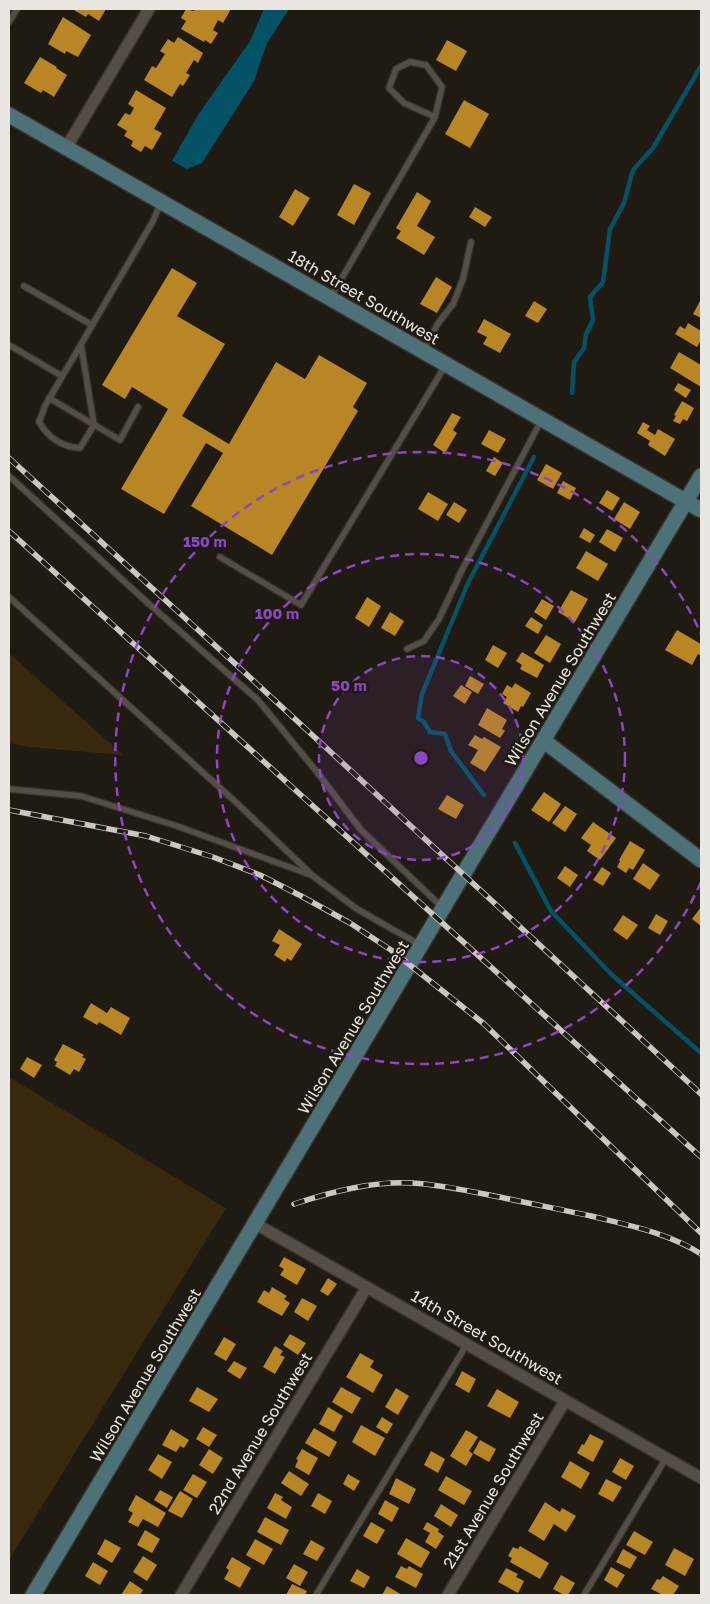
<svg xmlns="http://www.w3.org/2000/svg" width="710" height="1604" font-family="'Golos Text',sans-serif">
  <rect width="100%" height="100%" fill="#1f1a12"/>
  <!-- green -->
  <g fill="#37280e">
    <polygon points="9,653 123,755 28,747 9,743"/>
    <polygon points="9,1077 226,1208 9,1560"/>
  </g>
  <!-- water -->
  <polygon fill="#035266" points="264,9 289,9 267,43 254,81 202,163 187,169 172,161 198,115 250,41"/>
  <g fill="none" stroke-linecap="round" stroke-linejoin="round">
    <!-- stream -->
    <g stroke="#035266" stroke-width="4.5">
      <polyline points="572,393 574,362 584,348 586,334 593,320 590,297 603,282 610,229 624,203 633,170 653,148 701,66"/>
      <polyline points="484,795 451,751 445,734 430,732 424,722 418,718 422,694 468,583 534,457"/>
      <polyline points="515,843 551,911 611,974 701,1053"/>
    </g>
  </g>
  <!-- building -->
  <g fill="#b88625">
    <polygon points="72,9 106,9 99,21 88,14 86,17"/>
    <polygon points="186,9 194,11 195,9 231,9 223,23 218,20 213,30 218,33 211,44 205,40 204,42 181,29 186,21 181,18"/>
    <polygon points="63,17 91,35 78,57 66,51 65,54 48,44"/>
    <polygon points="178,37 203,53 198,63 194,60 186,73 190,75 183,86 180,84 172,97 144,80 152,66 156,68 165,54 160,51 168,39 174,43"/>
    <polygon points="447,40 467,51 456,71 436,60"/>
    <polygon points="40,57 57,67 56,68 67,75 54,97 43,90 41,93 24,83"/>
    <polygon points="136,90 166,108 154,129 162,133 152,150 145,146 141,152 131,146 133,141 124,136 127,131 117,125 125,113 130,115 134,108 128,104"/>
    <polygon points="464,100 489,114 470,148 445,134"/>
    <polygon points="354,184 371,193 354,225 337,215"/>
    <polygon points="295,189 310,198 293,226 279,217"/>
    <polygon points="417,192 431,201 417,226 435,237 424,255 396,238 401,231 396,228"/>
    <polygon points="475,207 492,217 485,227 469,217"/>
    <polygon points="172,268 197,283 177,316 225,344 182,416 229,444 276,362 305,379 319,355 367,383 353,407 358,411 272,555 191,506 223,453 206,443 164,514 121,489 168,409 132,387 125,399 102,385"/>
    <polygon points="436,277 452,287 437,313 420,304"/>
    <polygon points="701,299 701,318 693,314"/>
    <polygon points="534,301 547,309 538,323 525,316"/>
    <polygon points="484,319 511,334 500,353 483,344 487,337 477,332"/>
    <polygon points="688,323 701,331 701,340 697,347 675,334 680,326 685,329"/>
    <polygon points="679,352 701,365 701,387 670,368"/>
    <polygon points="678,383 691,390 686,398 674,390"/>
    <polygon points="682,401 694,408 687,421 683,419 680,424 673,421 676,416 674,415"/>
    <polygon points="452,413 461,417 453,430 457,433 445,453 433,445"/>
    <polygon points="643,422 650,426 647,430 655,435 658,429 675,439 665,456 648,445 650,441 637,433"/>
    <polygon points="489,430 506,439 498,453 481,444"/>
    <polygon points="494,457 503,463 495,476 486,471"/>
    <polygon points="546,464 562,473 553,489 537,480"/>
    <polygon points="563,481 576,488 570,500 557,493"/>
    <polygon points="607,490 620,498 612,511 599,503"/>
    <polygon points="428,492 448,504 438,521 418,509"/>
    <polygon points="454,502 467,510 459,523 446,515"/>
    <polygon points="624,502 640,512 630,529 614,519"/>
    <polygon points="584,528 595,535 590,543 579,537"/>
    <polygon points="607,529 623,538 615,552 599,542"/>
    <polygon points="586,551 608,564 598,581 576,568"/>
    <polygon points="571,590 588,599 575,622 558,612"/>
    <polygon points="367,597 381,606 369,627 355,618"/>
    <polygon points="542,599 554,606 546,620 534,612"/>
    <polygon points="390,612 404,621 395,636 381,628"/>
    <polygon points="531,617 543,625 538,634 525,626"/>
    <polygon points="677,630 701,644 701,656 698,654 692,665 665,650"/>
    <polygon points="546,635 561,644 550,663 534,653"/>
    <polygon points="493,645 507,653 498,668 485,660"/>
    <polygon points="522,652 544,665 537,678 520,669 522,665 516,661"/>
    <polygon points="470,676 484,684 478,694 465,686"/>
    <polygon points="515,683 531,693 523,707 521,706 518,712 503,703 507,697 502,694 507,685 512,688"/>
    <polygon points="461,685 472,692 465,704 453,696"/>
    <polygon points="487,708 507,720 502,729 505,731 500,738 478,725"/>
    <polygon points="475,735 482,739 484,737 501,747 485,772 470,763 478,750 468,745"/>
    <polygon points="544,792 561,804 549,822 531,810"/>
    <polygon points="447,795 464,805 456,819 438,809"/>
    <polygon points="565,806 577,814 565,832 552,823"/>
    <polygon points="593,822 616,838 600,860 587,851 591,845 581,838"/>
    <polygon points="630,841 645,850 633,870 629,868 626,873 617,867 620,861 619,860"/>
    <polygon points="643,863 660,875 650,890 633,879"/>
    <polygon points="565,866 578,875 570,887 557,878"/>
    <polygon points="602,867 611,873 603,886 593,880"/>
    <polygon points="701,907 701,926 692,919"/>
    <polygon points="656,914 668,921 660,935 648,928"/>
    <polygon points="623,915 638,925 627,940 613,930"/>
    <polygon points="279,929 302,944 291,961 287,958 285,962 274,955 280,945 272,941"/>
    <polygon points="91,1003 107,1013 111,1007 130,1018 121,1035 99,1022 97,1025 83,1017"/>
    <polygon points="63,1044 84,1055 82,1057 86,1059 79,1072 74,1069 70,1075 55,1066 57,1062 54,1060"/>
    <polygon points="27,1057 42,1065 34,1078 20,1069"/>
    <polygon points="284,1257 306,1269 297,1285 280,1275 284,1269 279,1266"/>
    <polygon points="328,1278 337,1284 328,1296 320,1291"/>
    <polygon points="272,1287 287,1296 284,1299 290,1303 282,1316 257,1302 264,1290 269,1293"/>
    <polygon points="302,1298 317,1306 308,1321 294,1312"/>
    <polygon points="290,1334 306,1343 298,1355 283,1345"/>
    <polygon points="224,1337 236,1344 226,1361 214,1354"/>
    <polygon points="275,1346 283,1351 280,1355 285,1357 275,1374 263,1367"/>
    <polygon points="360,1353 374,1361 370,1367 383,1375 373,1393 346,1377"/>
    <polygon points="234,1361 247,1368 240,1379 227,1371"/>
    <polygon points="462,1371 476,1379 469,1393 455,1385"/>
    <polygon points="197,1387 218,1399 209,1412 189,1401"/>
    <polygon points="341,1387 361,1398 352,1414 332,1402"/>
    <polygon points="396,1388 409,1396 398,1415 385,1407"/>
    <polygon points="497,1389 519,1402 510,1418 487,1406"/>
    <polygon points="328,1407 343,1416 334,1432 319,1424"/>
    <polygon points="382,1417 393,1424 387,1434 376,1427"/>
    <polygon points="361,1425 385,1438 375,1456 352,1442"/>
    <polygon points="203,1427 217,1435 209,1447 196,1439"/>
    <polygon points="314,1428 337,1442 329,1457 305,1443"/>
    <polygon points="171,1429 189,1440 184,1448 180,1446 176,1452 162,1445"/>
    <polygon points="466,1430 478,1437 469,1451 473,1454 466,1466 450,1456"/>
    <polygon points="590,1434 604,1441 593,1462 577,1453 582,1444 584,1445"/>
    <polygon points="480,1440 496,1449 489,1462 473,1453"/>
    <polygon points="209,1449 223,1458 213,1474 199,1465"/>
    <polygon points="302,1449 318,1458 309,1475 295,1467 298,1460 296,1459"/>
    <polygon points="431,1451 445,1459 438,1473 424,1465"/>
    <polygon points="158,1454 172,1462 162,1479 148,1470"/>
    <polygon points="620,1458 634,1466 626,1480 612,1472"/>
    <polygon points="570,1461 590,1473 581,1489 561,1477"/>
    <polygon points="289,1471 309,1484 301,1496 281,1483"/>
    <polygon points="193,1474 207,1482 197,1498 183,1490"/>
    <polygon points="348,1474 360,1481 354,1491 343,1484"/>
    <polygon points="446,1476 472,1491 464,1505 438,1490"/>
    <polygon points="396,1478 416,1489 409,1504 389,1494"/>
    <polygon points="606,1479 622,1487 613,1502 598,1494"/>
    <polygon points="160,1490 173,1497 167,1508 154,1500"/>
    <polygon points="180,1491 193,1499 182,1518 168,1511"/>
    <polygon points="275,1493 283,1497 281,1500 292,1507 286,1519 267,1508"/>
    <polygon points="318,1493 332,1501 325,1514 311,1506"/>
    <polygon points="136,1495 166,1513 158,1527 143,1519 138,1527 128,1522 133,1513 128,1510"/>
    <polygon points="385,1500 399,1508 392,1522 378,1514"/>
    <polygon points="545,1502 560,1512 562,1508 576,1516 566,1532 554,1524 544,1541 528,1531"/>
    <polygon points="441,1504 458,1515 451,1527 434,1516"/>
    <polygon points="265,1517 289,1530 281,1545 257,1532"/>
    <polygon points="371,1522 385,1530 377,1544 363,1536"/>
    <polygon points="427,1522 439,1529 438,1532 444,1536 436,1549 425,1542 430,1533 423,1529"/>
    <polygon points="145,1530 160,1539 152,1553 137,1545"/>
    <polygon points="634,1531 653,1542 645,1555 626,1545"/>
    <polygon points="406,1538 430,1552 421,1568 397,1554"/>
    <polygon points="105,1539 121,1548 112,1563 97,1554"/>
    <polygon points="255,1539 273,1549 264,1565 246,1555"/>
    <polygon points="311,1540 325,1548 317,1561 303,1554"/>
    <polygon points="520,1546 549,1563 540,1579 510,1562 512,1558 508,1556 513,1547 518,1549"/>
    <polygon points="674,1548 694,1559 685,1576 665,1565"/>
    <polygon points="623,1549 637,1557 630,1569 616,1562"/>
    <polygon points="143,1556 157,1565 147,1581 133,1572"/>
    <polygon points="232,1557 251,1568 240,1588 224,1579 229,1570 226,1568"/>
    <polygon points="93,1562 108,1571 100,1585 85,1576"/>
    <polygon points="294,1564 308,1572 300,1586 286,1578"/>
    <polygon points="401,1566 407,1569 409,1566 423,1574 416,1588 395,1577"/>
    <polygon points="611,1567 625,1575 617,1588 604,1580"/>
    <polygon points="506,1568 518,1574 516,1577 524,1581 518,1593 498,1582"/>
    <polygon points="357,1569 370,1577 364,1588 350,1581"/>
    <polygon points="561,1575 575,1583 568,1595 564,1595 553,1589"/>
    <polygon points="663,1576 679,1586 673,1595 663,1595 651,1589 657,1579 660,1580"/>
    <polygon points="130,1581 143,1590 140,1595 121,1595"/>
    <polygon points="292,1584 307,1591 305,1595 286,1595"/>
    <polygon points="387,1586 402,1595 382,1595"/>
  </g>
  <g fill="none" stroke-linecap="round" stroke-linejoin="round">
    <!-- lane casing -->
    <g stroke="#36322f" stroke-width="8">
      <g id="lane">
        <polyline points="9,22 17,9"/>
        <polyline points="24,286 92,325"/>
        <polyline points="331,297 435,117 442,87 426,65 410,62 396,69 389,88 404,103 435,117"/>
        <polyline points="9,345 62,376"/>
        <path d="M81,345L94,425L80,448C61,447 48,437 39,422L45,406L153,221L161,202"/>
        <polyline points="422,351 439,322 453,304 463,279 471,242"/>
        <polyline points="49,398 120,440 138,407"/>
        <polyline points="9,476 149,604 258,700 317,772 361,830 442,907"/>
        <polyline points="220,557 301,605 445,366"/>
        <polyline points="9,597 240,806 313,876 357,909 420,945"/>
        <polyline points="407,649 424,641 439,619 462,570 541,421"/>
        <polyline points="9,789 81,796 177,826 311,875"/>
        <polyline points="316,1595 467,1344"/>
        <polyline points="584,1595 666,1458"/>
      </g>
    </g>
    <!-- street casing -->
    <g stroke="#36322f" stroke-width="14">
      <g id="street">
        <polyline points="66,148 149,9"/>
        <polyline points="256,1224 701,1478"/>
        <polyline points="181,1595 367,1287"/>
        <polyline points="448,1595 565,1401"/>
      </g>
    </g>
    <!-- secondary casing -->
    <g stroke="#36322f" stroke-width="18">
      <g id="secondary">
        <polyline points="9,115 701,510"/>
        <polyline points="544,741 701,860"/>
        <polyline points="33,1595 701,476"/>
      </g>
    </g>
    <!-- lane -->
    <use href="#lane" stroke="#544e45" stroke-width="5.5"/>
    <!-- street -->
    <use href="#street" stroke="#544e45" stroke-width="11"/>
    <!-- secondary -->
    <use href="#secondary" stroke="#4c7176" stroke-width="15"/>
    <!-- rail casing -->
    <g stroke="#cac6c0" stroke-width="5.5">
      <g id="rail">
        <polyline points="9,458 230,659 701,1094"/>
        <polyline points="9,531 701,1157"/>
        <polyline points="9,810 146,836 213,857 260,875 301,896 350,923 391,950 483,1023 701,1233"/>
        <path d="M294,1204C331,1192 372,1181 412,1183C445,1185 478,1193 509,1199C537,1205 564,1210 591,1216C628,1225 669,1233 701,1254"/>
      </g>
    </g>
    <!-- rail -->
    <use href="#rail" stroke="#1f1a12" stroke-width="4" stroke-dasharray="11" stroke-linecap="butt"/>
  </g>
  <!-- distance rings -->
  <circle cx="421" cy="758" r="102" fill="#8c48c4" fill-opacity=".12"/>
  <g fill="none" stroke="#8c48c4" stroke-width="2.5" stroke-dasharray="9 6">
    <circle cx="421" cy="758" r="102"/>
    <circle cx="421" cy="758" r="204"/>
    <path d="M701 882A306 306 0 1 1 701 634"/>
  </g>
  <g text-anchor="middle" stroke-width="5" stroke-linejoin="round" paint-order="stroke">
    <!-- street labels -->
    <g font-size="16" fill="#eae6e1" stroke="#1f1a12">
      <text transform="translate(364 297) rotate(30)" y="6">18th Street Southwest</text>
      <text transform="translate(560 679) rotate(-59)" y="6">Wilson Avenue Southwest</text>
      <text transform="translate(353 1027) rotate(-59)" y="6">Wilson Avenue Southwest</text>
      <text transform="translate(487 1337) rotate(30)" y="6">14th Street Southwest</text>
      <text transform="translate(145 1375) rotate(-59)" y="6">Wilson Avenue Southwest</text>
      <text transform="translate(260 1433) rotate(-59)" y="6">22nd Avenue Southwest</text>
      <text transform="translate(493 1490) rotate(-59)" y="6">21st Avenue Southwest</text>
    </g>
  </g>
  <circle cx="421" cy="758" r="8" fill="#8c48c4" stroke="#1f1a12" stroke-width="2.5"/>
  <g font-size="15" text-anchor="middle" font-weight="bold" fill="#8c48c4" stroke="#1f1a12" stroke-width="5" stroke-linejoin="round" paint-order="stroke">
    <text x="205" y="547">150 m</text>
    <text x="277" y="619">100 m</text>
    <text x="349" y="691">50 m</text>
  </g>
  <!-- border -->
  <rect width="710" height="1604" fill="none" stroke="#eae6e1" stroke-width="20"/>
</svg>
